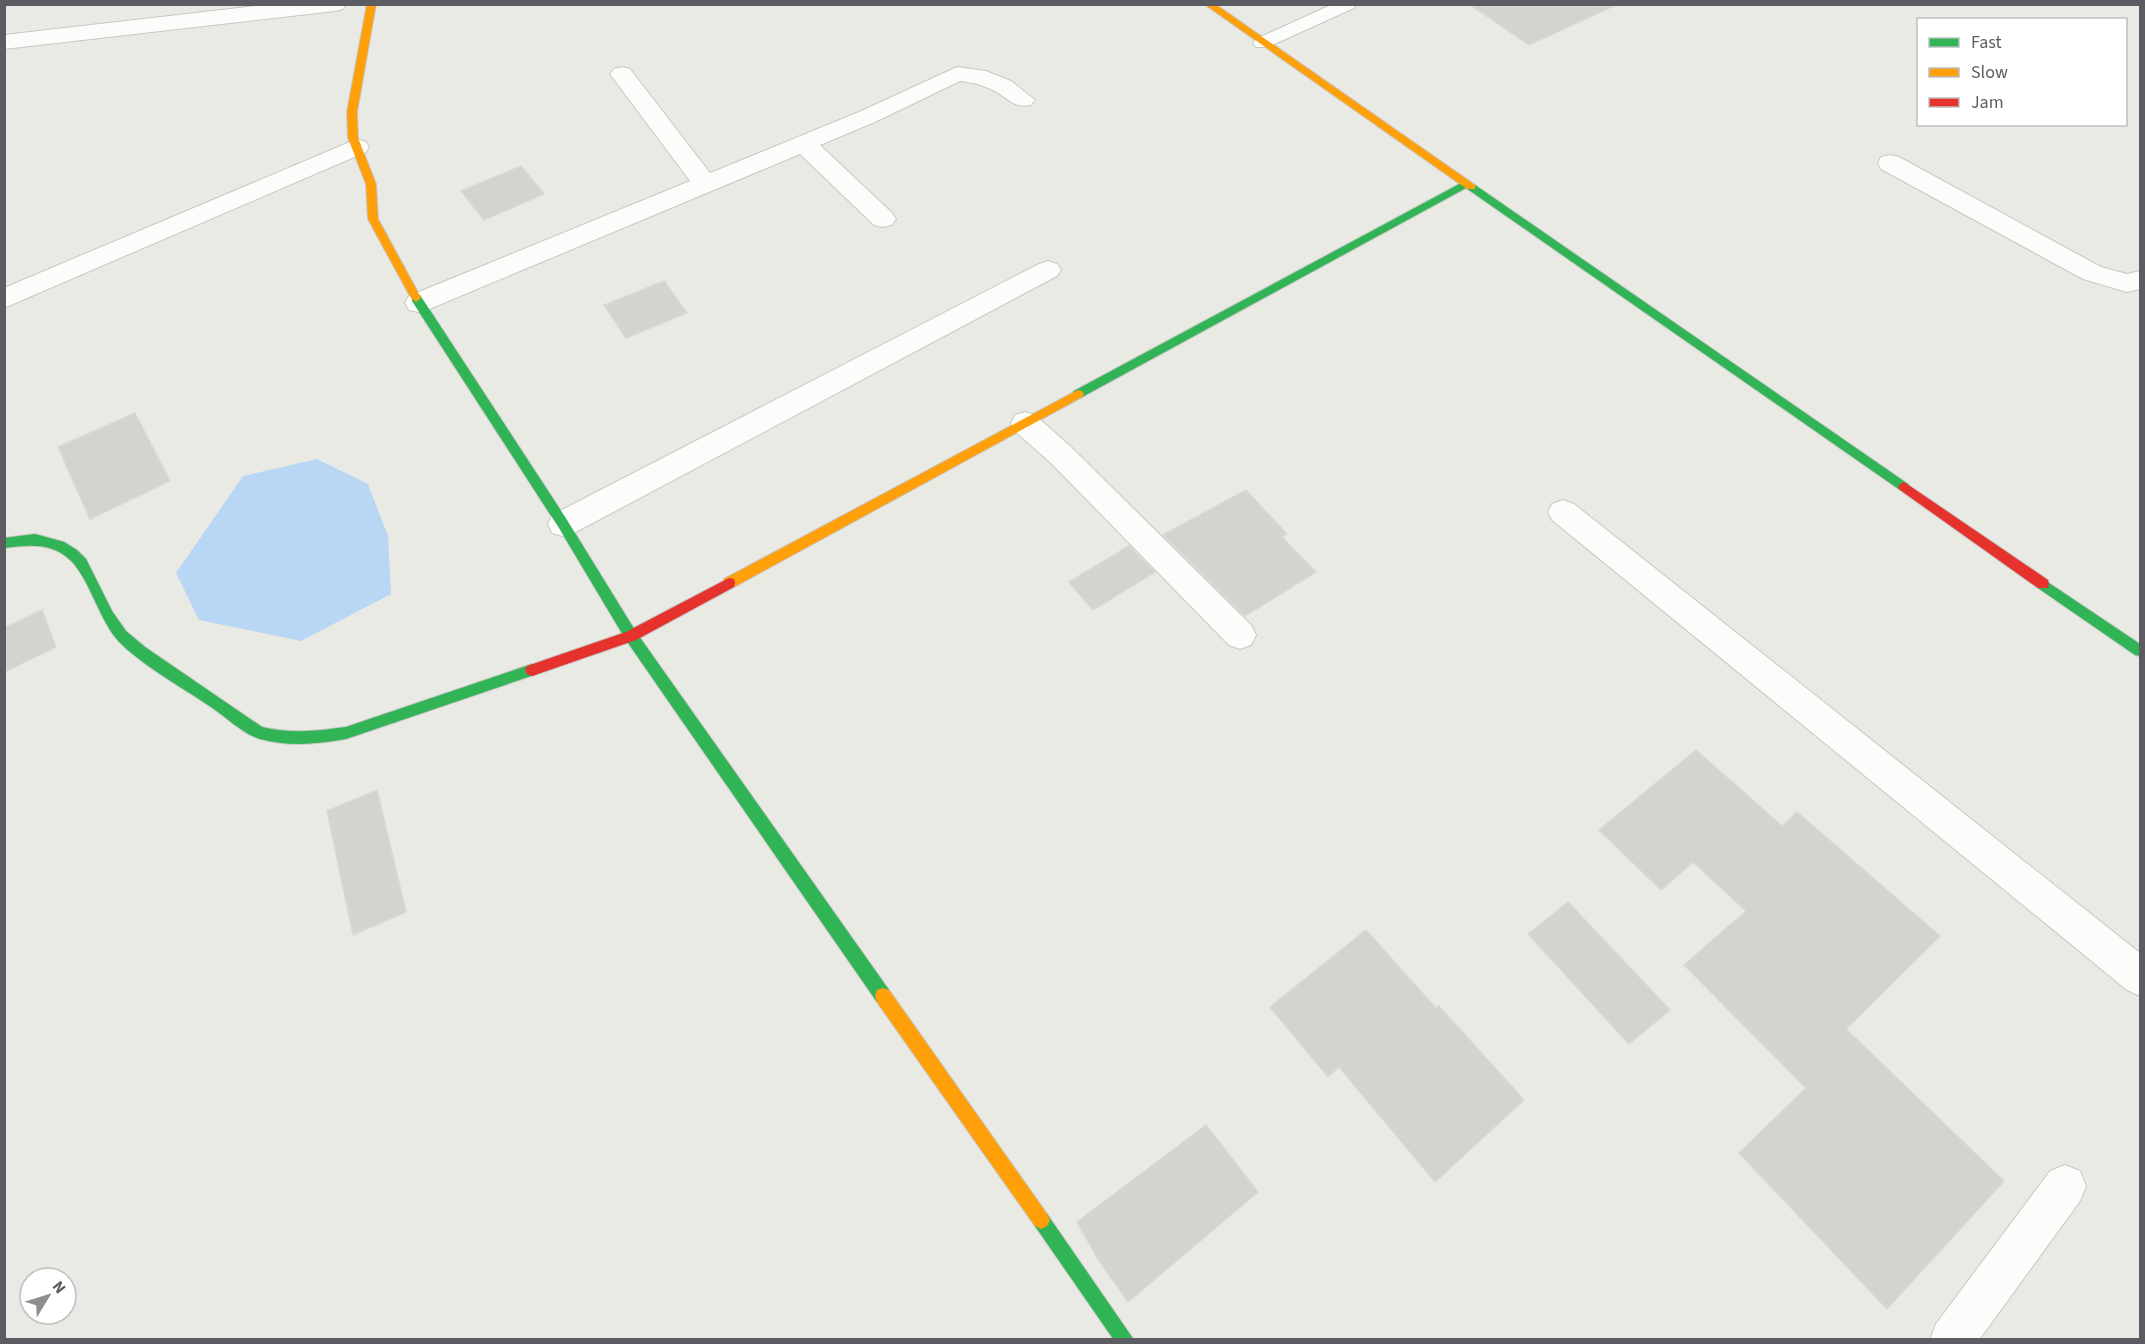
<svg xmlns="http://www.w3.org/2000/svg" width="2145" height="1344" font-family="'Source Sans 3',sans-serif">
  <rect width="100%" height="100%" fill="#eaeae5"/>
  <!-- water -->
  <polygon fill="#b9d6f5" points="317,459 368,484 388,536 391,594 301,641 199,620 176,573 243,476"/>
  <!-- building -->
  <g fill="#d4d3d0" stroke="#dad8d4" stroke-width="1.5">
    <polygon points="1469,4 1618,4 1529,45"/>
    <polygon points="521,166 544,194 484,220 461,191"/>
    <polygon points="664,281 687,313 626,338 604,305"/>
    <polygon points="135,413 170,481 90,519 58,447"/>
    <polygon points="1246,490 1287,534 1282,537 1316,572 1245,616 1163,535"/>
    <polygon points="1129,546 1155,572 1093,610 1069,582"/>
    <polygon points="42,610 56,647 4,672 4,628"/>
    <polygon points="1696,750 1782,826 1797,812 1940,936 1846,1029 2004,1181 1887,1309 1739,1153 1806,1088 1684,965 1746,911 1693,862 1661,890 1599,830"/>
    <polygon points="377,790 406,912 353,935 327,811"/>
    <polygon points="1568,902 1670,1010 1629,1044 1528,934"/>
    <polygon points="1366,930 1436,1008 1439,1006 1524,1100 1435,1182 1339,1067 1328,1077 1270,1007"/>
    <polygon points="1206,1125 1258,1192 1128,1302 1098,1259 1077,1222"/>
  </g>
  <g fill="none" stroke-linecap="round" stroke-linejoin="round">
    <!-- lane casing -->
    <g stroke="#c7c7c5" stroke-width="2">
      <polygon id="lane" points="1333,4 1356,4 1354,8 1268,47 1256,47 1253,43 1256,39"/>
    </g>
    <!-- street casing -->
    <g stroke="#c7c7c5" stroke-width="2">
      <g id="street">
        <polygon points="273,4 346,4 343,9 335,11 4,49 4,35"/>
        <path d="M622,67L630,69L710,173L859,112L957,67L986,71L1011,81L1035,100L1031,105C1014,109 1007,97 993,90C982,85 972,82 960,81L875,122L820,145L892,213L896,219L892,225L883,227L874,225L800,154L427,310L418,312L409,310L405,303L409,296L690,181L610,74L614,69Z"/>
        <polygon points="357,139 366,142 369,147 366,152 4,308 4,288"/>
        <polygon points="1890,155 1899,157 2101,267 2127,274 2140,271 2140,289 2127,292 2083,279 1881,169 1878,163 1881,157"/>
        <polygon points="1048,261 1057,264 1061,270 1057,276 574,533 563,536 552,533 548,524 552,515 1039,264"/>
        <polygon points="1025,412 1035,415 1071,447 1251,625 1256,635 1251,645 1240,649 1229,645 1051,463 1015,431 1011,423 1015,415"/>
        <polygon points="1563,500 1574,504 2140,953 2140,996 2127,990 1552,520 1548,512 1552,504"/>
        <polygon points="2065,1165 2080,1171 2086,1186 2080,1201 1979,1340 1930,1340 1936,1324 2050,1171"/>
      </g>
    </g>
    <!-- fast casing -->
    <g stroke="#c7c7c6" stroke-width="2">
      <g id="fast">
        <polygon points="1465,181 1475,185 1908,484 1910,487 1908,490 1900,490 1466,188 1082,397 1078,398 1072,394 1074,391"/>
        <polygon points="416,294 420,295 567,520 636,632 889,990 891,996 889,1002 883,1004 877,1002 626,640 559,528 412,301 412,295"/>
        <path d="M35,534L64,542L77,550L86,559L112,611L126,631L145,647L262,727C291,734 317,731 346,727L532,664L537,666L539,670L537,674L346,739C316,744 290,747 260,739C243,734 226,717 211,707C185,689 133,660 115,637C98,615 87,574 69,559C51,542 27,545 4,548V538Z"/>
        <polygon points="2043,579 2140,644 2140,656 2135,655 2038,588 2037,584 2038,580"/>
        <polygon points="1041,1211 1047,1214 1134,1340 1114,1340 1035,1226 1032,1220 1035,1214"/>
      </g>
    </g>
    <!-- slow casing -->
    <g stroke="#c7c7c6" stroke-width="2">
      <g id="slow">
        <polygon points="367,4 376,4 357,112 358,138 376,184 378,219 421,298 416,302 411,298 368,219 366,184 348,138 347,112"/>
        <polygon points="1204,4 1215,4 1475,185 1475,189 1467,189"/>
        <polygon points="1078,390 1082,391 1084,394 1082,397 734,587 724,587 723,583 724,579"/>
        <polygon points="883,988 889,990 1047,1214 1050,1220 1047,1226 1041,1229 1035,1226 877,1002 875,996 877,990"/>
      </g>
    </g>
    <!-- jam casing -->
    <g stroke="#c7c7c6" stroke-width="2">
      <g id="jam">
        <polygon points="1904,482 2048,580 2049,584 2048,588 2038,588 1900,490 1898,487 1900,484"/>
        <polygon points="729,578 734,579 735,583 734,587 636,640 532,676 527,674 525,670 527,666 626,632"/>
      </g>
    </g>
    <!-- lane -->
    <use href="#lane" fill="#fcfcfb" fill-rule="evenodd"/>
    <!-- street -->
    <use href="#street" fill="#fcfcfb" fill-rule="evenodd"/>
    <!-- fast -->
    <use href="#fast" fill="#30b455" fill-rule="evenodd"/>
    <!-- slow -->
    <use href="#slow" fill="#ff9f0a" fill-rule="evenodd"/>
    <!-- jam -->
    <use href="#jam" fill="#e5322d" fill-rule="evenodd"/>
  </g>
  <!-- border -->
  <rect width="2145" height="1344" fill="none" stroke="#5b5d62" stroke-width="12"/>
  <!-- legend -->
  <rect x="1917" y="18" width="210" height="108" fill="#ffffff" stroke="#bdbec0" stroke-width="1.5"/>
  <rect x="1929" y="38" width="30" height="9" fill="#30b455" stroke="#bdbec0" stroke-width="1.5"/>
  <text x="1971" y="48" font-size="18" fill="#5b5d62">Fast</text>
  <rect x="1929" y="68" width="30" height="9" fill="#ff9f0a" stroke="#bdbec0" stroke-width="1.5"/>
  <text x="1971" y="78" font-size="18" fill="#5b5d62">Slow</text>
  <rect x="1929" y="98" width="30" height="9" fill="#e5322d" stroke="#bdbec0" stroke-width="1.5"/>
  <text x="1971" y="108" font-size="18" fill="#5b5d62">Jam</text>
  <!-- north arrow -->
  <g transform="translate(48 1296) rotate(52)"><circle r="28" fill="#ffffff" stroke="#bdbec0" stroke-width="1.5"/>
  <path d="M0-4.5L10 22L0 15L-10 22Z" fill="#8d8e90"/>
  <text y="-9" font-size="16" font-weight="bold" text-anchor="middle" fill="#5b5d62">N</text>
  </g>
</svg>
